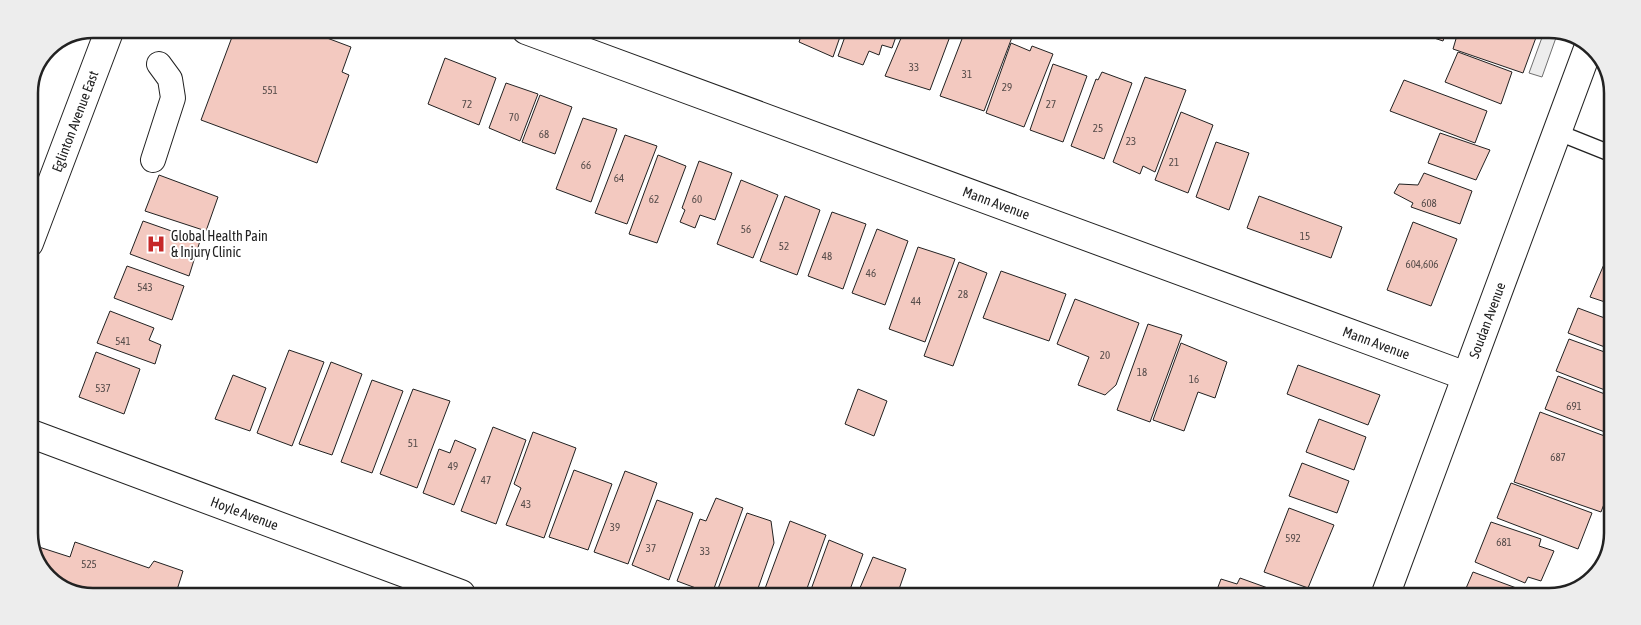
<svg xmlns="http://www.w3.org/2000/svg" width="1641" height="625" font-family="'Asap Condensed',sans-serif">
  <rect width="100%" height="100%" fill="#fff"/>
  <!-- parking -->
  <polygon fill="#ededed" stroke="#6f6f6f" points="1544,32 1558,32 1542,77 1529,73"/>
  <!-- building -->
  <g fill="#f3c9c0" stroke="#222">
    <polygon points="235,29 303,29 351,47 342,72 349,75 317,163 201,120"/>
    <polygon points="803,30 842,31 833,57 799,42"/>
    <polygon points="847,31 898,31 892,48 882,45 879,55 869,51 863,65 838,56"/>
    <polygon points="904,31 952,31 930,90 885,76"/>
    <polygon points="965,31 1014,32 984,111 940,96"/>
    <polygon points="1416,32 1446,32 1443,41"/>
    <polygon points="1458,32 1538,32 1523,73 1453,49"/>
    <polygon points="1011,43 1030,51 1032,46 1053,54 1024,127 986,113"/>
    <polygon points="1458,52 1512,72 1501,104 1445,82"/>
    <polygon points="445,58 496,78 479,125 428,104"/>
    <polygon points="1053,64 1087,76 1063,142 1030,130"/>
    <polygon points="1102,72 1132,83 1104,159 1071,146 1096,79 1098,80"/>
    <polygon points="1145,77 1186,90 1155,172 1143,166 1140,174 1113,162"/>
    <polygon points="1404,80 1487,111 1475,143 1390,111"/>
    <polygon points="506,83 538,94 520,141 489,128"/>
    <polygon points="540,95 572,107 555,154 522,142"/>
    <polygon points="1181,112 1213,125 1188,193 1155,180"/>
    <polygon points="583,118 617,129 591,202 556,189"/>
    <polygon points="1440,133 1490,150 1476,180 1428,163"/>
    <polygon points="625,135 657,146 627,224 595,213"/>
    <polygon points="1216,142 1249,153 1229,210 1196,197"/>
    <polygon points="658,155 686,166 657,243 629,234"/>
    <polygon points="699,161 732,173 715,220 700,215 695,228 680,222 685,210 682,208"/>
    <polygon points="1424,173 1472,191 1460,224 1411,207 1413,203 1394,193 1399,184 1418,185"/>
    <polygon points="159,175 218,197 206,231 145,211"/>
    <polygon points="741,180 778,195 753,258 717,244"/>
    <polygon points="785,196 820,210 797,275 760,261"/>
    <polygon points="1259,196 1342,227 1331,258 1247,228"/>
    <polygon points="832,212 866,224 843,289 808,276"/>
    <polygon points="143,221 200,241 189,276 130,254"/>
    <polygon points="1413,222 1457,239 1431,306 1387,290"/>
    <polygon points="877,229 908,241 885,305 852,293"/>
    <polygon points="918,247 955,259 925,342 889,329"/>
    <polygon points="959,262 987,273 953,366 924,356"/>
    <polygon points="1605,262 1611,265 1611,304 1590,297"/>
    <polygon points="127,266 184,286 172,320 114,298"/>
    <polygon points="1001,271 1066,294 1049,341 983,318"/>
    <polygon points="1075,299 1139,323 1116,385 1105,395 1078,385 1089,357 1057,344"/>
    <polygon points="1578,308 1610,320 1610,349 1568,333"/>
    <polygon points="110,311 154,328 149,340 161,345 155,364 97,343"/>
    <polygon points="1148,324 1182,335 1150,422 1117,410"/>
    <polygon points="1569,339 1610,354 1610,392 1556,371"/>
    <polygon points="1181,343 1227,362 1215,398 1198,392 1184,431 1153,420"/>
    <polygon points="289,350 324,362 292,446 257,433"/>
    <polygon points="96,352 140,369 124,414 79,397"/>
    <polygon points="331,362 362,374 332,455 299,444"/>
    <polygon points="1298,365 1380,395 1368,425 1287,394"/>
    <polygon points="233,375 266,388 250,431 215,419"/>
    <polygon points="1558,376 1610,396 1610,434 1545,409"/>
    <polygon points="372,380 403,391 372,473 341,462"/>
    <polygon points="413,389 450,401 417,488 380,474"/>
    <polygon points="858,389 887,401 874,436 845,424"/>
    <polygon points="1540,412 1610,438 1609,491 1601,512 1514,482"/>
    <polygon points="1319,419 1366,437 1354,470 1306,452"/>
    <polygon points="493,427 526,440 496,524 461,511"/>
    <polygon points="533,432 576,448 544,538 506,525 521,488 514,484"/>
    <polygon points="455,440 476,449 454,505 423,493 439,449 450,453"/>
    <polygon points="1302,463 1349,481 1337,513 1289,496"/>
    <polygon points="574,470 612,484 588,550 549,537"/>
    <polygon points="625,471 657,483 628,564 594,552"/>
    <polygon points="1511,483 1592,513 1578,549 1497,518"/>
    <polygon points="716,498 743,508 712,594 677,581 700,519 706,521"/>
    <polygon points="657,500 693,513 669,580 632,565"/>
    <polygon points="1289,508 1334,525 1308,588 1264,572"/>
    <polygon points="747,513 771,521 774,543 756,594 716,594"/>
    <polygon points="790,521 826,535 805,594 763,594"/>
    <polygon points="1491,522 1541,539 1539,546 1554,551 1541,581 1528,577 1525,583 1475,562"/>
    <polygon points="829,540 863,554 848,595 809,595"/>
    <polygon points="75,542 149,568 154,561 183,571 176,593 72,593 42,571 36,556 39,547 70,557"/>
    <polygon points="873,557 906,569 897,595 857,595"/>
    <polygon points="1473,572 1538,596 1472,596 1464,593"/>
    <polygon points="1240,578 1290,596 1215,595 1221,579 1237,584"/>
  </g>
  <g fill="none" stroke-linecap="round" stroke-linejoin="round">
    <!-- service casing -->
    <g stroke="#222" stroke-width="18">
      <polyline id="service" points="1557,132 1612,154"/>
    </g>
    <!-- pedestrian casing -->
    <g stroke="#222" stroke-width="26">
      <polyline id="pedestrian" points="153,160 173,98 170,79 159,64"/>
    </g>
    <!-- minor casing -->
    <g stroke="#222" stroke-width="30">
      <g id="minor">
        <path id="s1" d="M526,30L1466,376"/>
        <path id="s2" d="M29,433L461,594"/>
        <path id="s3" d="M1385,596L1589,46"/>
      </g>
    </g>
    <!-- primary casing -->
    <g stroke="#222" stroke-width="30">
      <g id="primary">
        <path id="s4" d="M29,243L110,29"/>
      </g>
    </g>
    <!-- service -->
    <use href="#service" stroke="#fff" stroke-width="15"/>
    <!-- pedestrian -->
    <use href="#pedestrian" stroke="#fff" stroke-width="24"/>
    <!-- minor -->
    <use href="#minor" stroke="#fff" stroke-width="28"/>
    <!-- primary -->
    <use href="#primary" stroke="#fff" stroke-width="28"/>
  </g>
  <!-- icons -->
  <defs>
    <g id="hospital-bare" transform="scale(1.5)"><path d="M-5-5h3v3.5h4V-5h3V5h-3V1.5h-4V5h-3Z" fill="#c62828" stroke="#fff" stroke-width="2.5" paint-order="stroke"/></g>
  </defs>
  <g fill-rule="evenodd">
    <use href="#hospital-bare" x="156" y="244"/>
  </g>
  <g text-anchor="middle" stroke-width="4" stroke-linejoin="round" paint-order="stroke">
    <!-- number labels -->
    <g font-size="11" fill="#564c4a">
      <text x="914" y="71">33</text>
      <text x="967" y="78">31</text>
      <text x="1007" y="91">29</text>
      <text x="270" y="94">551</text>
      <text x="467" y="108">72</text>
      <text x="1051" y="108">27</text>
      <text x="514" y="121">70</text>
      <text x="1098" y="132">25</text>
      <text x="544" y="138">68</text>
      <text x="1131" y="145">23</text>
      <text x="1174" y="166">21</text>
      <text x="586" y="169">66</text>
      <text x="619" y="182">64</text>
      <text x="654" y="203">62</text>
      <text x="697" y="203">60</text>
      <text x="1429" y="207">608</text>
      <text x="746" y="233">56</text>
      <text x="1305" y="240">15</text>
      <text x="784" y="250">52</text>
      <text x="827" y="260">48</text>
      <text x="1422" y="268">604,606</text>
      <text x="871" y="277">46</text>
      <text x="145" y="291">543</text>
      <text x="963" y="298">28</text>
      <text x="916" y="305">44</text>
      <text x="123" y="345">541</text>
      <text x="1105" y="359">20</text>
      <text x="1142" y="376">18</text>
      <text x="1194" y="383">16</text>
      <text x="103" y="392">537</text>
      <text x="1574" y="410">691</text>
      <text x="413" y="447">51</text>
      <text x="1558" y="461">687</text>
      <text x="453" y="470">49</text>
      <text x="486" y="484">47</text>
      <text x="526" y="508">43</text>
      <text x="615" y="531">39</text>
      <text x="1293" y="542">592</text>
      <text x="1504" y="546">681</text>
      <text x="651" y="552">37</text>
      <text x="705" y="555">33</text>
      <text x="89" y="568">525</text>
    </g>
    <!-- street labels -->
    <g font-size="14" fill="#222" stroke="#fff">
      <text dy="5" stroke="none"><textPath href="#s4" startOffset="130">Eglinton Avenue East</textPath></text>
      <text dy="5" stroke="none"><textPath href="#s1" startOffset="501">Mann Avenue</textPath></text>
      <text dy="5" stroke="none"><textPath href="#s3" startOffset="294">Soudan Avenue</textPath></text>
      <text dy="5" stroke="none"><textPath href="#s1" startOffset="906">Mann Avenue</textPath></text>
      <text dy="5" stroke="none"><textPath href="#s2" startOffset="230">Hoyle Avenue</textPath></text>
    </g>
    <!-- poi labels -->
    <g font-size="14" fill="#222" stroke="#fff" text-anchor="start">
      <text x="171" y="241">Global Health Pain<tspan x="171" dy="16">&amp; Injury Clinic</tspan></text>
    </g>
  </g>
  <!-- crop -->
  <path d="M0 0H1641V625H0ZM93 38H1549A55 55 0 0 1 1604 93V533A55 55 0 0 1 1549 588H93A55 55 0 0 1 38 533V93A55 55 0 0 1 93 38Z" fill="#ededed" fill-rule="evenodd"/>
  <path fill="none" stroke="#222" stroke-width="2.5" d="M93 38H1549A55 55 0 0 1 1604 93V533A55 55 0 0 1 1549 588H93A55 55 0 0 1 38 533V93A55 55 0 0 1 93 38Z"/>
</svg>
